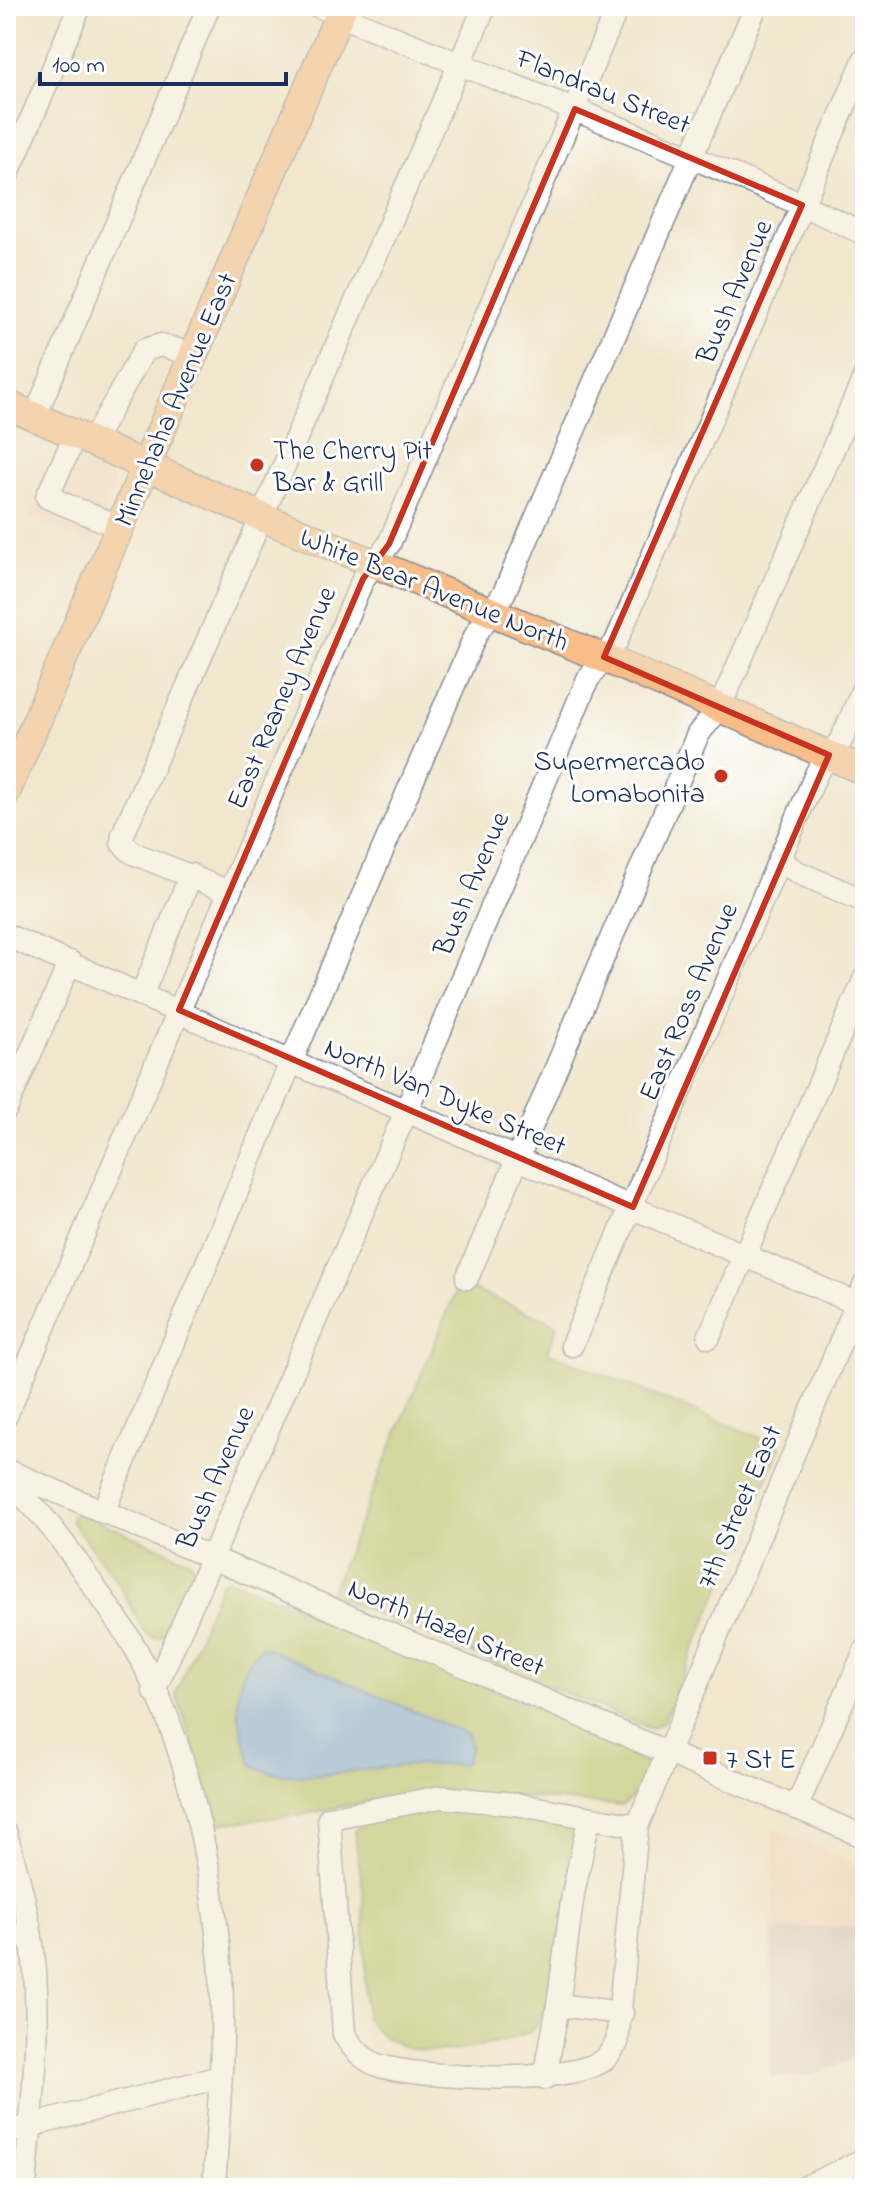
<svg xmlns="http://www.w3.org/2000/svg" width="871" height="2194" font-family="'Indie Flower',sans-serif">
  <rect width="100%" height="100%" fill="#fff"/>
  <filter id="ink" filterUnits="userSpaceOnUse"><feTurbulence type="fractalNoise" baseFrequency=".0125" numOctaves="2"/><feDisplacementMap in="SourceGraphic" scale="16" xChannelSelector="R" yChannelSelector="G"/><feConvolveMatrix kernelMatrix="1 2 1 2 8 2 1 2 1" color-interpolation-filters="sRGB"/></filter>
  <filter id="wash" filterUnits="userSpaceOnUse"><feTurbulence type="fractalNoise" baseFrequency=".006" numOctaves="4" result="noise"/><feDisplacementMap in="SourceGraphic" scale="32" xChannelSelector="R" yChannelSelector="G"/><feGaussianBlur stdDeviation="1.8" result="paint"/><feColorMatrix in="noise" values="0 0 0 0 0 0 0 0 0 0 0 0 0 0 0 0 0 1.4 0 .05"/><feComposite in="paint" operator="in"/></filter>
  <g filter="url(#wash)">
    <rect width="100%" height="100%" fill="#f1e7ce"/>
    <!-- built -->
    <g fill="#f4d3c0">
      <polygon points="56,454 113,478 115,486 91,543 30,517"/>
      <polygon points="773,1828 865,1868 865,1925 772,1930"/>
    </g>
    <!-- industrial -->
    <polygon fill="#d0c0bc" points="865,1925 865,2055 804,2077 770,2076 772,1930"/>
    <!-- green -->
    <g fill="#b1c265" stroke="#667862" stroke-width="2">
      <polygon points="459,1284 558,1325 547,1352 781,1446 663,1722 651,1729 330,1594"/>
      <polygon points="77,1512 190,1561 195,1570 169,1634 153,1638 143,1630 118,1582 71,1521 72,1515"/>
      <path d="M228,1579L572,1722L646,1764C646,1781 635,1796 622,1806L432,1789L305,1814L219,1824L176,1693L221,1582Z"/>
      <path d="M442,1806L550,1819L581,1830L548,2003C543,2011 539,2024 532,2029C518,2039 501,2042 485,2045C443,2055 395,2058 366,2019L363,1889L354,1831L367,1819Z"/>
    </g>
    <!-- water -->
    <path fill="#76a9e2" stroke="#486ca0" stroke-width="2" d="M262,1646L467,1734L471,1746L465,1764C439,1765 414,1765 389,1767C345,1770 292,1787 252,1765C238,1723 225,1679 262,1646Z"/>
  </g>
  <g filter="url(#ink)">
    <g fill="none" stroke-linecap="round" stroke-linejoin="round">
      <!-- minor casing -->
      <g stroke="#868b96" stroke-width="25">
        <g id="minor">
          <path d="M318,6C500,83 686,149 865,234"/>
          <polyline points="6,178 80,6"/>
          <polyline points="35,416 209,6"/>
          <polyline points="76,434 47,497 119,527"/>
          <polyline points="93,441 144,350 161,345 194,355"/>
          <polyline points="779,860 799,873 865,901"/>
          <polyline points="229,892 133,853 122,843 123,834 485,6"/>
          <polyline points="6,935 291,1062 865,1307"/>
          <polyline points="142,994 191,875"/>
          <polyline points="6,1109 70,962"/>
          <polyline points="467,1278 698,734 719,709 865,376"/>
          <polyline points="709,1337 865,978"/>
          <polyline points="572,1345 789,837 817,772 842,739 865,684"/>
          <polyline points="6,1416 363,579 389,544 618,6"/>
          <polyline points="6,1470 865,1837"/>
          <path d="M6,1479C37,1507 60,1537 84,1572C102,1599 122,1624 138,1653C189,1749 213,1867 221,1975C225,2046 218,2117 214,2188"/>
          <polyline points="103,1512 291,1062 476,634 504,593 756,6"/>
          <polyline points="154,1691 407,1109 588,679 616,642 865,58"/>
          <polyline points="796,1808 865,1651"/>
          <polyline points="589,1819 573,1894 558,2005 622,2013"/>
          <path d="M637,1826L515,1804L441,1797L329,1818L344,2034C353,2049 363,2060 380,2066C422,2078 573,2087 606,2058C610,2054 613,2047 617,2043L637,1826L865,1284"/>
          <path d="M6,1834C21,1884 35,1939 36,1991C39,2057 30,2122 25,2188"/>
          <polyline points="6,1939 30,1933"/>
          <polyline points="545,2078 558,2005"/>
          <polyline points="6,2132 220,2077"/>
          <polyline points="804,2188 865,2159"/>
        </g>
      </g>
      <!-- major casing -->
      <g stroke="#868b96" stroke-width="31">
        <g id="major">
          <polyline points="6,404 264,518 623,666 865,771"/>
          <polyline points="6,792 343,6"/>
        </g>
      </g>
      <!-- minor -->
      <use href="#minor" stroke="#fff" stroke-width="22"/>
      <!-- major -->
      <use href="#major" stroke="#f8bd88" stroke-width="28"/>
    </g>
  </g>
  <!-- marked area -->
  <path d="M0 0H871V2194H0ZM575,109L802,205L604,657L829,755L633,1207L179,1010L363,579L389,544Z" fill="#f1e7ce" fill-opacity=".55" fill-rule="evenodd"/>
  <path fill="none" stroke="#c8321e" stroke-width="6" stroke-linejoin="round" d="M575,109L802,205L604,657L829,755L633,1207L179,1010L363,579L389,544Z"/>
  <!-- markers -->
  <g fill="#c8321e" stroke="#fff" stroke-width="3">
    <circle cx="257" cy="465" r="8"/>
    <circle cx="721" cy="776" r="8"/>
    <rect x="702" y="1750" width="16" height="16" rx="4"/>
  </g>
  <g text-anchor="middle" stroke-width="6" stroke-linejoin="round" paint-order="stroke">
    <!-- street labels -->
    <g font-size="28" fill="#1b2f5e" stroke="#fff">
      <text transform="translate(604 90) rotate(22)" y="10">Flandrau Street</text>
      <text transform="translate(733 291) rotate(-67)" y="10">Bush Avenue</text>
      <text transform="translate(174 399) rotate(-67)" y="10">Minnehaha Avenue East</text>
      <text transform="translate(435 588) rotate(22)" y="10">White Bear Avenue North</text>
      <text transform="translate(280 697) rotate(-67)" y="10">East Reaney Avenue</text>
      <text transform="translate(470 883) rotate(-67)" y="10">Bush Avenue</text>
      <text transform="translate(687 1001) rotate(-67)" y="10">East Ross Avenue</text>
      <text transform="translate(446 1095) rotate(23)" y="10">North Van Dyke Street</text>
      <text transform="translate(214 1477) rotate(-66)" y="10">Bush Avenue</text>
      <text transform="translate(738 1506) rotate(-67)" y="10">7th Street East</text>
      <text transform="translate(447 1626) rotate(23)" y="10">North Hazel Street</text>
    </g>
    <!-- poi labels -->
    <g font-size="28" fill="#1b2f5e" stroke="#fff" text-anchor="start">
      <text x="273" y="459">The Cherry Pit<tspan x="273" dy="32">Bar &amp; Grill</tspan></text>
      <text x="705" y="770" text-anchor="end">Supermercado<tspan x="705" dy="32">Lomabonita</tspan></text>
      <text x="726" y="1768">7 St E</text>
    </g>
  </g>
  <!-- margin -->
  <rect width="871" height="2194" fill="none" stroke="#fff" stroke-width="32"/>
  <!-- scale -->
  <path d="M40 72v12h246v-12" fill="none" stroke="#1b2f5e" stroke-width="4"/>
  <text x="52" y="72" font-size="24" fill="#1b2f5e" stroke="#ffffff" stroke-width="6" paint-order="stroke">100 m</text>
</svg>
